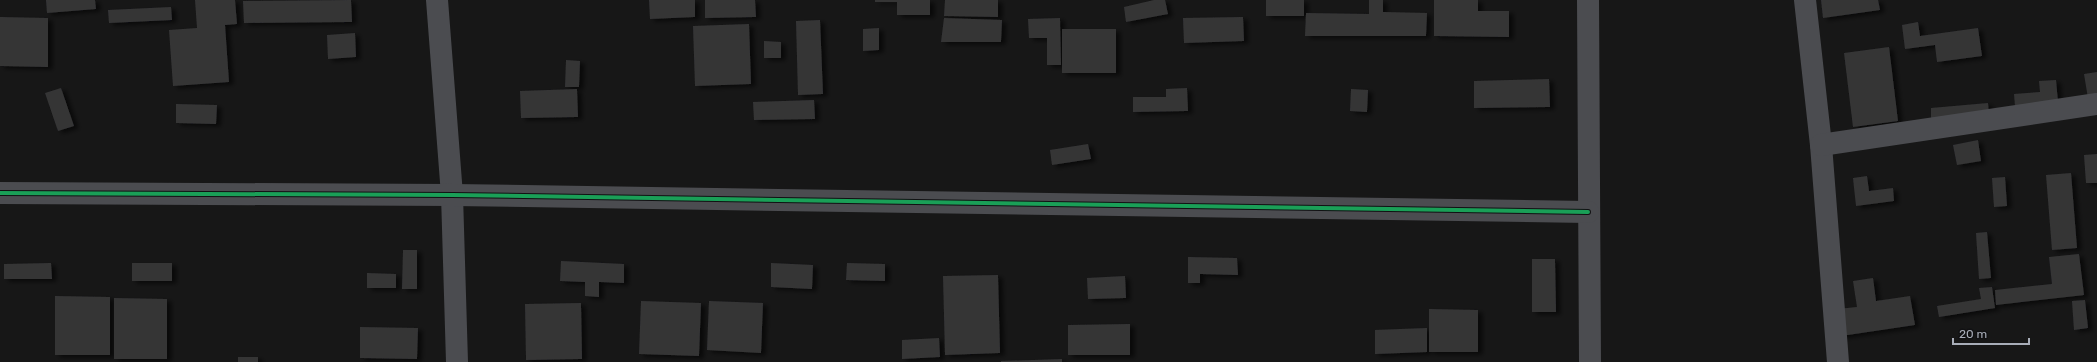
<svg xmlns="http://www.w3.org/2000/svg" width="2097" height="362" font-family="Rubik,sans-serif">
  <defs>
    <filter id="shadow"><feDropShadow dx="4.5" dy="2.5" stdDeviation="2" flood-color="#0009"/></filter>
  </defs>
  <rect width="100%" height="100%" fill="#171717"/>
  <!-- building -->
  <g fill="#353536" filter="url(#shadow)">
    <polygon points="46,0 95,0 96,9 47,13"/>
    <polygon points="195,0 235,0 237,24 225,25 229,82 173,86 169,30 197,28"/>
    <polygon points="351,0 352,22 244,23 243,1"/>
    <polygon points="649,0 695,0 695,17 650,19"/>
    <polygon points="705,0 755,0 756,17 705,18"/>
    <polygon points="875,0 930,0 930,15 897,15 897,2 875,2"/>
    <polygon points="945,0 998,0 998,17 944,16"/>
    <polygon points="1154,0 1165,0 1168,14 1126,22 1124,7"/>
    <rect x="1266" y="0" width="38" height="16"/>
    <polygon points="1369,0 1383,0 1383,12 1427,13 1426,36 1305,36 1306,13 1369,14"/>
    <polygon points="1434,0 1478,0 1478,11 1509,11 1509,37 1434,36"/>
    <polygon points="1821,0 1878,0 1880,10 1823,18"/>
    <polygon points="171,7 172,20 109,23 108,10"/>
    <polygon points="0,17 48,18 48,67 0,66"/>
    <polygon points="1243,17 1244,41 1184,43 1183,18"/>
    <polygon points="944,18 1002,20 1001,42 941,42"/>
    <polygon points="1060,18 1061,65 1047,65 1047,38 1029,38 1028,19"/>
    <polygon points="820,20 823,94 798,95 796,21"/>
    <polygon points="1918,22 1920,36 1978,28 1982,56 1937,62 1935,45 1905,49 1902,25"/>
    <polygon points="749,24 751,84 695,86 693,26"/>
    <polygon points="879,28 879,50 863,51 863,29"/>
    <rect x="1062" y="29" width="54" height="44"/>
    <polygon points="355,33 356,57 328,59 327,35"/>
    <polygon points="764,41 781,42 781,58 764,58"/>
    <polygon points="1889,47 1898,121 1853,127 1844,53"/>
    <polygon points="566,60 580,61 579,87 565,87"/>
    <polygon points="2097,72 2097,97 2088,98 2084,74"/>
    <polygon points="1549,79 1550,107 1474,108 1474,81"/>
    <polygon points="2056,80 2058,102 2015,106 2014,94 2040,92 2039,81"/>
    <polygon points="61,88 74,126 58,131 45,93"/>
    <polygon points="1187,88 1188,111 1133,112 1133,97 1166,97 1166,89"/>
    <polygon points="577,89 578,117 521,118 520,91"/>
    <polygon points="1351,89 1368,90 1367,112 1350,111"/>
    <polygon points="814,100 815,119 754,120 753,102"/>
    <polygon points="1988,103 1989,116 1931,120 1931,108"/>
    <polygon points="176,104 217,105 216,124 176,123"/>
    <polygon points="1978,140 1981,161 1957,165 1953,145"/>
    <polygon points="1088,144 1091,159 1052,165 1050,150"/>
    <polygon points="2097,154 2097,183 2086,183 2084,155"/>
    <polygon points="2071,173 2077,248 2052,250 2046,175"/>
    <polygon points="1867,176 1869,191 1893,188 1894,201 1856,206 1853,178"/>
    <polygon points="2005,177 2007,206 1994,207 1992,178"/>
    <polygon points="1987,232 1991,278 1979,279 1976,233"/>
    <polygon points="403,250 417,250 417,289 402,289"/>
    <polygon points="2079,254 2084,295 1996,305 1995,290 2052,284 2049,257"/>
    <polygon points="1188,257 1237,258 1238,275 1200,274 1200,283 1188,283"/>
    <polygon points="1532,259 1555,259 1556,312 1532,312"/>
    <polygon points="561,261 624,264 624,283 599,282 599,297 585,296 585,282 560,281"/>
    <polygon points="51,263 52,279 4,279 4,264"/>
    <rect x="132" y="263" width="40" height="18"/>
    <polygon points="771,263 813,265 812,289 771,287"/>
    <polygon points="847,263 885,264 885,281 846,280"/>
    <polygon points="367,273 396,274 396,288 367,288"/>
    <polygon points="998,275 1000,353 945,355 943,276"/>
    <polygon points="1125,276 1126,298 1088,299 1087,278"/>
    <polygon points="1873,278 1876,301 1910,296 1915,325 1841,336 1837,309 1857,307 1853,281"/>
    <polygon points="1992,287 1995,308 1939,317 1937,306 1981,299 1979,288"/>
    <polygon points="55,296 110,297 110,355 55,355"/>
    <polygon points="114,298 167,299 167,359 114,359"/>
    <polygon points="2085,300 2088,328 2074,330 2072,301"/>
    <polygon points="641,301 701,303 699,356 639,354"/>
    <polygon points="709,301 763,303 761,353 707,350"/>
    <polygon points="581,303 582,359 526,360 525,304"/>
    <polygon points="1429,309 1478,310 1478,352 1429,352"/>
    <polygon points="1130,324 1130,355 1068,355 1068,325"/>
    <polygon points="360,327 418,328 417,359 360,358"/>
    <polygon points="1427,328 1427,352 1375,354 1375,330"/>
    <polygon points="939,338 940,357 902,359 902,340"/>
    <rect x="238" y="357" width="20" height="5"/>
    <polygon points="1062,359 1062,362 1001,362 1001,361"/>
  </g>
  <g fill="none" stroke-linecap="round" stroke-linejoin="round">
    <!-- minor -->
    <g stroke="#4b4c50" stroke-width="22">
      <polyline points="437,0 452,195 457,362"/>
      <polyline points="1588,0 1590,362"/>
      <polyline points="1805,0 1821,145 1838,362"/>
      <polyline points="1821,145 2097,104"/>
      <polyline points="0,193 452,195 1588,212"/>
    </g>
    <!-- cycleway casing -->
    <g stroke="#111113" stroke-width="6">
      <polyline id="cycleway" points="0,193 452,195 1588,212"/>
    </g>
    <!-- cycleway -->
    <use href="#cycleway" stroke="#1a9f57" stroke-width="4"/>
  </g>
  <!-- scale -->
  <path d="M1953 338v6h76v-6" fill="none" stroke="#a8adb8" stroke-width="2"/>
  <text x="1959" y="338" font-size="12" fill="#a8adb8" stroke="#111113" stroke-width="3" paint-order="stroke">20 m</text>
</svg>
